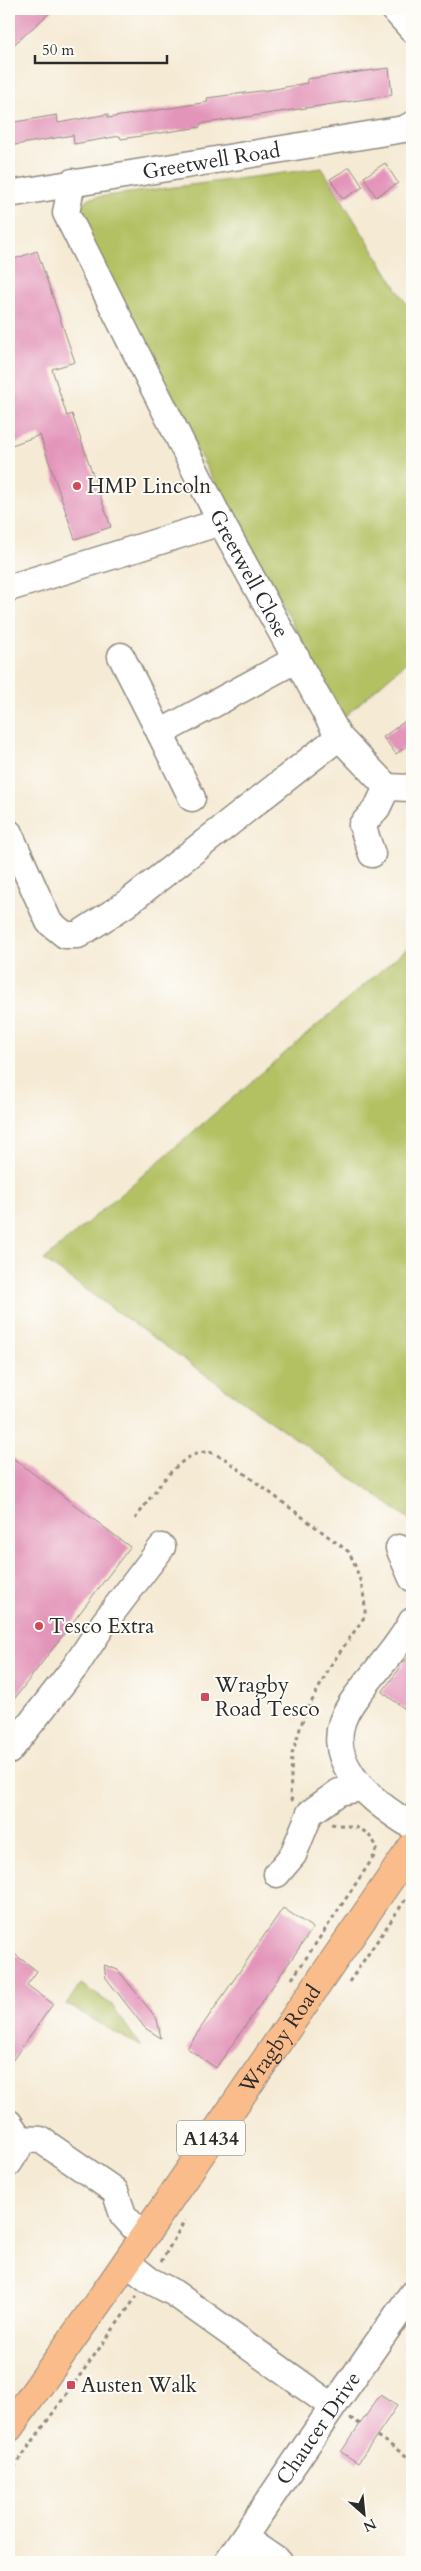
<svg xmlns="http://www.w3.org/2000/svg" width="421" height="2571" font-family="Cardo,serif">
  <rect width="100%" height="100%" fill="#fdfcf7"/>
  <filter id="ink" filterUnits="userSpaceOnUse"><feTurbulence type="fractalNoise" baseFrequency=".02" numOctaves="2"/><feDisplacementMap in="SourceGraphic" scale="10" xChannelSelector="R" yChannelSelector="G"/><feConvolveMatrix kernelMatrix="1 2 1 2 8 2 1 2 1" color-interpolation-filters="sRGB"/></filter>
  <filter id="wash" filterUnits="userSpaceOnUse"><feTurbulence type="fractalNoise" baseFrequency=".0096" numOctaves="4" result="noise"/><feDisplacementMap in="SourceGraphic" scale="20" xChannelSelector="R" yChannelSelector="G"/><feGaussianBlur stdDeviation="1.12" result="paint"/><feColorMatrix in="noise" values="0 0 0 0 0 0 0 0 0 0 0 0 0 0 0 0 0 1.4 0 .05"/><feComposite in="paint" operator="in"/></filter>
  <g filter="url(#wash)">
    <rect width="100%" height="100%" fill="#f5ead4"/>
    <!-- green -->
    <g fill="#b4c163" stroke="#707647">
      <polygon points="322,168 412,313 412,657 344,717 66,213 90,198"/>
      <polygon points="412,944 412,1521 44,1260"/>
      <polygon points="81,1984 112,2005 141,2047 66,2004"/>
    </g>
    <g id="blocks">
      <!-- building -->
      <g fill="#e394b9">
        <polygon points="9,9 54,9 9,49"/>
        <polygon points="389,68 392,95 200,124 200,127 121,139 120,136 74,144 73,135 9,146 9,123 57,115 58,123 108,114 108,118 208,102 207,98 275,89 307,83 307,79"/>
        <polygon points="385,163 398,183 376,197 364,177"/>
        <polygon points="350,167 363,187 343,199 330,179"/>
        <polygon points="37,251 75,362 52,369 67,416 72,414 111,527 75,539 40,435 9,446 9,261"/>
        <polygon points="412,716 412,742 396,754 383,737"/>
        <polygon points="9,1455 130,1547 9,1706"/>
        <polygon points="412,1652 412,1714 382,1692"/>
        <polygon points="283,1908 313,1928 216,2068 187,2048"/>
        <polygon points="9,1950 37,1971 27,1985 53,2004 9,2065"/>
        <polygon points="104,1965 118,1970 157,2019 161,2038 145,2028 106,1978"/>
        <polygon points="380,2395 397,2406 358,2463 341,2452"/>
      </g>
    </g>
  </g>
  <g filter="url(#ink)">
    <use href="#blocks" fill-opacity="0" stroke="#908a80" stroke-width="1"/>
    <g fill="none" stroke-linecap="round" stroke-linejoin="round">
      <!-- minor casing -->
      <g stroke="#908a80" stroke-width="29">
        <g id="minor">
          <polyline points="394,9 412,29"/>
          <path id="s1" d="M72,182L66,213L221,522L339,737L387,787"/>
          <path id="s2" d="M9,194L404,129L412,125"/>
          <polyline points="9,588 221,522"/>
          <polyline points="121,656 160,733"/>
          <polyline points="387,787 410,788 412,786"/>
          <polyline points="192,798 160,733 297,659"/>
          <polyline points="9,833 49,922 65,935 78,935 126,904 339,737"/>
          <polyline points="372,854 362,825 377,808 387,787"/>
          <polyline points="399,1548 412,1578"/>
          <path d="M412,1621C396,1652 370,1675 351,1704C315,1757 369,1800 412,1826"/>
          <polyline points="9,1751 75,1667 104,1623 162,1547"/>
          <polyline points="277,1874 293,1855 310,1813 339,1792 362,1788"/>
          <polyline points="9,2123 20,2139 18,2149 9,2163"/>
          <polyline points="20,2139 41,2140 115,2191 123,2215 143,2237"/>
          <polyline points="126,2262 149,2280 174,2293 332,2406"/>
          <polyline points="244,2538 279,2562"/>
          <path id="s3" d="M227,2562C288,2472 349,2382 412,2294"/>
        </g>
      </g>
      <!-- major casing -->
      <g stroke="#908a80" stroke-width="30">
        <g id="major">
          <path id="s4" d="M9,2428L114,2280L412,1847"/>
        </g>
      </g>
      <!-- path -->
      <g stroke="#908a80" stroke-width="3" stroke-dasharray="4 4" stroke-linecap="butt">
        <path d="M135,1519C152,1497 177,1452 207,1452C213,1452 220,1457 225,1459L349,1552C358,1571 366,1594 365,1616L331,1665L304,1716L292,1754L290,1798L294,1801"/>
        <path d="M292,1979L373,1858L377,1847C364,1824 354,1827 330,1824"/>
        <polyline points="349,1982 412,1890"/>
        <polyline points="161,2262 185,2220"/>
        <polyline points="350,2418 360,2424"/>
        <polyline points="377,2436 412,2460"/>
        <polyline points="9,2474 137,2296"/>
      </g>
      <!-- minor -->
      <use href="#minor" stroke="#fff" stroke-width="26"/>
      <!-- major -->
      <use href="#major" stroke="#f9bc8a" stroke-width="28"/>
    </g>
  </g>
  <!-- markers -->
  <g fill="#d1495b" stroke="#fdfcf7" stroke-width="2">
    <circle cx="77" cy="486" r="5"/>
    <circle cx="39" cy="1626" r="5"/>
    <rect x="200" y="1692" width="10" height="10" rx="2.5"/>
    <rect x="66" y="2380" width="10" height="10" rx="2.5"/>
  </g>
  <g text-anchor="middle" stroke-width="4" stroke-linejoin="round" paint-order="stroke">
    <!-- shield labels -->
    <rect fill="#fdfcf7" stroke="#6a6a68" stroke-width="1" x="177" y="2120.5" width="68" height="35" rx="4"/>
    <g font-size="20" font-weight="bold" fill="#2b2b2b">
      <text x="211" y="2145">A1434</text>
    </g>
    <!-- street labels -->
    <g font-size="21" fill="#2b2b2b" stroke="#fdfcf7">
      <text dy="7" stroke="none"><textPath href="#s2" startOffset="205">Greetwell Road</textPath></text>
      <text dy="7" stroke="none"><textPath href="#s1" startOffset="436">Greetwell Close</textPath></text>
      <text dy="7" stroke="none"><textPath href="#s4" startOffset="474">Wragby Road</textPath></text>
      <text dy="7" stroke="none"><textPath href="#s3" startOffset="162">Chaucer Drive</textPath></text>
    </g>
    <!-- poi labels -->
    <g font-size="21" fill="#2b2b2b" stroke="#fdfcf7" text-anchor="start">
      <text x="87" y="493">HMP Lincoln</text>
      <text x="49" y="1633">Tesco Extra</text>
      <text x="215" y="1692">Wragby<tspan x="215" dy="24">Road Tesco</tspan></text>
      <text x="81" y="2392">Austen Walk</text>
    </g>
  </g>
  <!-- margin -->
  <rect width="421" height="2571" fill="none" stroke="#fdfcf7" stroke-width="30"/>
  <!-- north arrow -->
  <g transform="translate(364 2514) rotate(153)" stroke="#fdfcf7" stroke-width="4" paint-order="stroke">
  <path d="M0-4L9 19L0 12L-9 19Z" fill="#2b2b2b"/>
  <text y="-8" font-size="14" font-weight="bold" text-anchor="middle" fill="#2b2b2b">N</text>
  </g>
  <!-- scale -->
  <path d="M35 55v8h132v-8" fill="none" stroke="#2b2b2b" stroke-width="2.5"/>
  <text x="42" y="55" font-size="15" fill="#2b2b2b" stroke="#fdfcf7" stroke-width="4" paint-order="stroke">50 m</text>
</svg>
